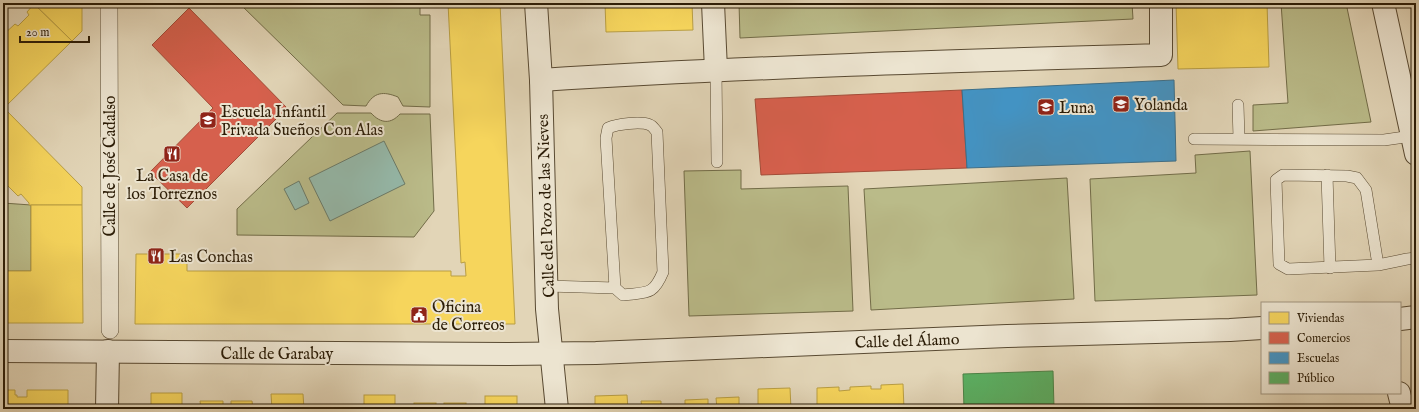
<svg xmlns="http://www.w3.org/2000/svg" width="1419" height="412" font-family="'IM FELL English',serif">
  <rect width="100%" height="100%" fill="#e2d5b7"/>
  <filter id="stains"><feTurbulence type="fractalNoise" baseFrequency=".005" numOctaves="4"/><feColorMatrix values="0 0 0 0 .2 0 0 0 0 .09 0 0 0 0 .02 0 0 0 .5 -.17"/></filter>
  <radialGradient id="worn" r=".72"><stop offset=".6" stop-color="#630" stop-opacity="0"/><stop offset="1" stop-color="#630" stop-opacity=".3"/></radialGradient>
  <!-- green -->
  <g fill="#babb89" stroke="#726c48">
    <path d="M239,3H420V15H430V107L403,106L398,97C383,91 374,92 366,106L343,105Z"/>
    <polygon points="739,3 1132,3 1133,19 740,38"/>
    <polygon points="1281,3 1346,3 1371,122 1253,131 1253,105 1288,103"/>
    <path d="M337,113H371C381,124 391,124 400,114H430L434,211L414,237L237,235V209Z"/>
    <polygon points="1250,151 1257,295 1095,301 1090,179 1196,173 1195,155"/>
    <polygon points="741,170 741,189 848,186 853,311 689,316 684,171"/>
    <polygon points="1067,178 1074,299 871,310 864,189"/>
    <polygon points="3,203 31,205 31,271 3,271"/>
  </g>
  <!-- water -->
  <g fill="#95b9aa" stroke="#6b7a68">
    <polygon points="384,141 405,184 330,221 309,178"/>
    <polygon points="299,181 309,203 295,210 284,189"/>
  </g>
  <!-- homes -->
  <g fill="#f6d55c" stroke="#b99e42">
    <polygon points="33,3 82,3 82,31 72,41"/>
    <polygon points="448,3 500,3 515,324 135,324 136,254 187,254 187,271 451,271 451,276 466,276 465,262 461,263"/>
    <polygon points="605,3 692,3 693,30 606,32"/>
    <polygon points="1176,3 1267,3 1269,67 1178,69"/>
    <polygon points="34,4 72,41 4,108 82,187 82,205 29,205 29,203 21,194 18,196 3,181 3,35 15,24 18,26 29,15 27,12"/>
    <polygon points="31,205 82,205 83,323 3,323 3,271 31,271"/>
    <polygon points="903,384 904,409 817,409 817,388 839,387 839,391 850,390 850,387 871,386 871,389 881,389 881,385"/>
    <polygon points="790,388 791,409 717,409 716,398 739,397 739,405 744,405 744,409 752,409 752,405 758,405 758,389"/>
    <polygon points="3,390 15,390 15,395 17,395 17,397 27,397 27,390 68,390 68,409 3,409"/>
    <polygon points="151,393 182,393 182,409 189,409 151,409"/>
    <polygon points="271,394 303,394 304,409 272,409"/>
    <rect x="364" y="395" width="31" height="14"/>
    <polygon points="627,395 628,409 595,409 595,396"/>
    <rect x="485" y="396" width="32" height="13"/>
    <polygon points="708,399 708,409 680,409 680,408 685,408 685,400"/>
    <polygon points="200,401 223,401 223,409 195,409 201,409"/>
    <polygon points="231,401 252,401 253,409 231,409"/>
    <polygon points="641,401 661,401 661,408 668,409 642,409"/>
    <rect x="414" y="403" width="22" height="6"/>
    <rect x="444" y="403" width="22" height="6"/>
  </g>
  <!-- shops -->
  <g fill="#d6604d" stroke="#a34c38">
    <polygon points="189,8 287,108 187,208 150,172 213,108 152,45"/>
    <polygon points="962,90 967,168 761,175 755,99"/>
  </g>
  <!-- schools -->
  <polygon fill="#4393c3" stroke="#3c6f8a" points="1174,80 1176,161 967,168 962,90"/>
  <!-- public -->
  <polygon fill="#5aae61" stroke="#4c8246" points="1053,371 1054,408 964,409 963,374"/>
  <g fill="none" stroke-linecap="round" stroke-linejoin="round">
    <!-- service casing -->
    <g stroke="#594a32" stroke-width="12">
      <g id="service">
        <polyline points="716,70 717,162"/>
        <polyline points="1238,105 1239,138"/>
        <polyline points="1194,139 1384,140 1412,136"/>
        <polyline points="1327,175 1330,268"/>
        <polyline points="1378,265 1366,190 1357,178 1347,176 1283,175 1276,180 1279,264 1288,269 1378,265 1407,259 1416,258"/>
        <path d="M547,286L615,288L623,295C647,292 653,296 663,272L657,132C655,130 653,126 650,125C641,121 617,124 608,128L606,138L615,288"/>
      </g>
    </g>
    <!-- pedestrian casing -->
    <g stroke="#594a32" stroke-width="18">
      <polyline id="pedestrian" points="109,3 110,330"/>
    </g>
    <!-- minor casing -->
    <g stroke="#594a32" stroke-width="24">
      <g id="minor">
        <polyline points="536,3 541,80 547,309 557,409"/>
        <polyline points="713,3 716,70"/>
        <polyline points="1383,3 1416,154"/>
        <path d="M541,80C747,67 954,61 1161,55V3"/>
        <polyline points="1400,319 1416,317"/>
        <polyline points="3,351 506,354 596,353 1007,336 1230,330 1262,328"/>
        <polyline points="1399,393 1403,409"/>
        <polyline points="107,409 108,351"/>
      </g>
    </g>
    <!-- service -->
    <use href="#service" stroke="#ece4d0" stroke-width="11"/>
    <!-- pedestrian -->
    <use href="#pedestrian" stroke="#ece4d0" stroke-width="17"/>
    <!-- minor -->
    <use href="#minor" stroke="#ece4d0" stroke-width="22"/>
  </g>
  <!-- icons -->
  <defs>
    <g id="school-square" transform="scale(0.9)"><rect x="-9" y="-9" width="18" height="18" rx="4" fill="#8f2418" stroke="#ece4d0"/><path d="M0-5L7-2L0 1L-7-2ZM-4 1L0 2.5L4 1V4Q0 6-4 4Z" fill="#fff"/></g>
    <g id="restaurant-square" transform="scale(0.9)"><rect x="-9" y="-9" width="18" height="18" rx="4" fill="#8f2418" stroke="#ece4d0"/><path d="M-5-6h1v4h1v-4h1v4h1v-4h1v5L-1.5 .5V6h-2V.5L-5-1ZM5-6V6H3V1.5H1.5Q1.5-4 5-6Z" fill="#fff"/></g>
    <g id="civic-square" transform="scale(0.9)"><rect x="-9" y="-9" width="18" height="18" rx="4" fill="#8f2418" stroke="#ece4d0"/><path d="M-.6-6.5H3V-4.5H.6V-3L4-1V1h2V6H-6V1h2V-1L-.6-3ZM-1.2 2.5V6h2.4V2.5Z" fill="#fff"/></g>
  </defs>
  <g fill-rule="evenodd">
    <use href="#school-square" x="1121" y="104"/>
    <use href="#school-square" x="1046" y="107"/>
    <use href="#school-square" x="208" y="120"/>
    <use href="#restaurant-square" x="172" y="154"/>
    <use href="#restaurant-square" x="156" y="256"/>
    <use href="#civic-square" x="419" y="315"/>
  </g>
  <g text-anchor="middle" stroke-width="4" stroke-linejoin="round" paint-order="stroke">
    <!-- poi labels -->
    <g font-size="16" fill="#2b1c06" stroke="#ece4d0" text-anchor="start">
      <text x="1134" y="110">Yolanda</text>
      <text x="1059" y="113">Luna</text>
      <text x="221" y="117">Escuela Infantil<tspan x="221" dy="18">Privada Sueños Con Alas</tspan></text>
      <text x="172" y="181" text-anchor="middle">La Casa de<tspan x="172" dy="18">los Torreznos</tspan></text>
      <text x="169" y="262">Las Conchas</text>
      <text x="432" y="312">Oficina<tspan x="432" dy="18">de Correos</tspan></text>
    </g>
    <!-- street labels -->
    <g font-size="16" fill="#2b1c06" stroke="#ece4d0">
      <text transform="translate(109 166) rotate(-90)" y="6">Calle de José Cadalso</text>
      <text transform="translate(545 206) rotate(-92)" y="6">Calle del Pozo de las Nieves</text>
      <text transform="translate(907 340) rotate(-2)" y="6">Calle del Álamo</text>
      <text x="277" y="359">Calle de Garabay</text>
    </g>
  </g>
  <!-- margin -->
  <rect width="1419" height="412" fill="none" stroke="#e2d5b7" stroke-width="16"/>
  <rect x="4" y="4" width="1411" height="404" fill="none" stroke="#2b1c06" stroke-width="2"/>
  <rect x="8" y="8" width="1403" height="396" fill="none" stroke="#2b1c06"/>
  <!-- legend -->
  <rect x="1261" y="302" width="140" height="92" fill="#ece4d0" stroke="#9f947f"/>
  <rect x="1269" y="312" width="20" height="12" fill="#f6d55c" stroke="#9f947f"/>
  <text x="1297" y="322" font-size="12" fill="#2b1c06">Viviendas</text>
  <rect x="1269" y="332" width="20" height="12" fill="#d6604d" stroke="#9f947f"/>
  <text x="1297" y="342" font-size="12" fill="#2b1c06">Comercios</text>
  <rect x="1269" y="352" width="20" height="12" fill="#4393c3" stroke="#9f947f"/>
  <text x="1297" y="362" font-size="12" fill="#2b1c06">Escuelas</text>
  <rect x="1269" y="372" width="20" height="12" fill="#5aae61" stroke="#9f947f"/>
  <text x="1297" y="382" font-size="12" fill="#2b1c06">Público</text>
  <!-- scale -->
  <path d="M20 36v6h69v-6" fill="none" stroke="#2b1c06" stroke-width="2"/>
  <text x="26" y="36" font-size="12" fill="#2b1c06" stroke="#ece4d0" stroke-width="3" paint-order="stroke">20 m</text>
  <rect width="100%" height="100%" filter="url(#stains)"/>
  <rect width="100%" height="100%" fill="url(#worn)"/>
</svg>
